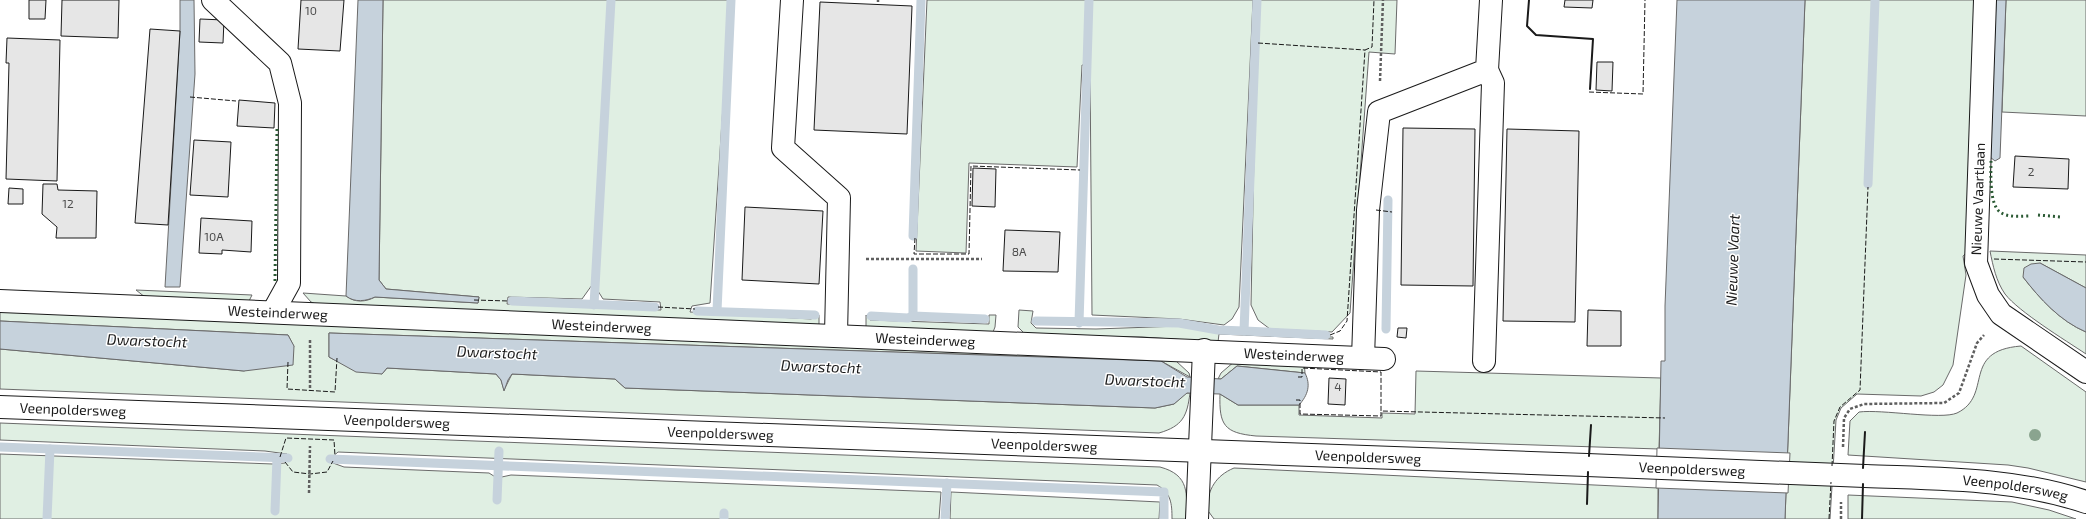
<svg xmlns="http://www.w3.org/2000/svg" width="2086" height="519" font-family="'Exo 2',sans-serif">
  <rect width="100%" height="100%" fill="#fff"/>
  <!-- green -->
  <g fill="#e0efe3" stroke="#6a6a6a">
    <path d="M383,0H610L592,285L582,299L508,297L507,304L661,310L660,302L603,299L598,291L612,0H730L710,303L692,306L690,312L811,319L819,315V329L326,309L311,302L303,293L346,296C355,303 366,302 375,297L478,303L479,297L386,289L379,280Z"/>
    <polygon points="927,0 1253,0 1239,307 1232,319 1224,325 1179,319 1092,315 1090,65 1082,65 1077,167 969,163 966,253 916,251"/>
    <polygon points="1257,0 1397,0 1395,54 1369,52 1350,313 1332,332 1270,329 1258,320 1251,305"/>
    <polygon points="1805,0 1976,0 1970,250 1963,256 1966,275 1953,365 1943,385 1934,392 1921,396 1857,394 1841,408 1836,420 1830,519 1785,519"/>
    <polygon points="2006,0 2086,0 2086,116 2002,112"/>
    <path d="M1990,251L2086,255V288L2040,263L2023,277C2040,299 2060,321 2086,332V354C2065,340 2019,312 2005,294C1996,281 1993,266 1990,251Z"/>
    <polygon points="136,290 252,295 247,305 150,301"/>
    <path d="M0,308L1176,361L1189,373L1190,377L1161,361L329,333V357L337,361L382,374L387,368L496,374L501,380L504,390L512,374L615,379L625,388L1155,408L1174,404L1186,393H1190C1187,416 1183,426 1159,433L0,389V349L244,371L294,347L288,335L0,321Z"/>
    <polygon points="1019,310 1033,311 1031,323 1036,328 1096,329 1180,326 1218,332 1333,337 1333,339 1219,334 1218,342 1142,337 1027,336 1018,327"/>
    <polygon points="866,315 870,320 989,324 989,315 996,315 995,327 993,332 866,330"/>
    <path d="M2021,346L2086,392V482L2028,468L2008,465L1848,455L1850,421L1859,412C1882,409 1941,420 1957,413C1994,395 1960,351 2021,346Z"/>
    <polygon points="1235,361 1304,361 1305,373 1237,366 1221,379 1218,379 1221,373"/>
    <path d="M1416,371L1661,378L1659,449L1256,436C1224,433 1219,425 1220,394L1238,405H1299V415L1382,418V413L1415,414Z"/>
    <path d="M0,423L1160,467C1190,475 1187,494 1186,519H1172C1172,503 1171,493 1157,485L338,452L330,459L333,463L344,467L489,473L497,478L511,475L941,492L939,519H0V454L273,464L285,463L288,458L287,454L265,451L0,440Z"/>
    <path d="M1234,468L1658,488V519H1214L1206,508C1209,489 1215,476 1234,468Z"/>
    <polygon points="951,492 1160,502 1159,519 950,519"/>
    <polygon points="1848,495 2012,502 2049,510 2076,519 1848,519"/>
  </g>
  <!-- water -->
  <g fill="#c6d2dc" stroke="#6a6a6a">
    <polygon points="180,0 194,0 195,74 180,287 165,287 180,31"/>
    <path d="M358,0H383L379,280L386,289L479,297L478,303L375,297C366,301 355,303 346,296Z"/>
    <polygon points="1677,0 1805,0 1785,519 1658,519 1661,361 1665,361 1665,306"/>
    <polygon points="1996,0 2006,0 2000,158 1995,161 1990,157"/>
    <path d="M2040,263L2086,288V332C2060,321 2040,299 2023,277L2024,268L2031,264Z"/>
    <polygon points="0,321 288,335 294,346 293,365 244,371 0,349"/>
    <path d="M329,333L1161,361L1187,377L1221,379L1237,366L1305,373C1311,385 1308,395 1299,405H1238L1220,394L1187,393L1174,404L1155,408L625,388L615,379L512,374L508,380L504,391L501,380L496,374L387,368L382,374L356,372L329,357Z"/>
  </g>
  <!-- pier -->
  <polygon fill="#fff" stroke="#6a6a6a" points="1657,448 1790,453 1788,493 1656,488"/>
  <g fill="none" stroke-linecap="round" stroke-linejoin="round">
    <!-- stream -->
    <g stroke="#c6d2dc" stroke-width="9">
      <polyline points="1257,0 1244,331 1326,335"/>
      <polyline points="1868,184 1875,0"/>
      <polyline points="913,236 921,0"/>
      <polyline points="913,269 913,316 985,319"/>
      <polyline points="512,301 655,307"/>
      <polyline points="594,305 611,0"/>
      <polyline points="697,311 815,315"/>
      <polyline points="717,311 731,0"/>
      <polyline points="871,316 908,318 913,316"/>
      <polyline points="1036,321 1179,323 1218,330 1244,331"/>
      <polyline points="1079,323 1089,0"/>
      <polyline points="1386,329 1388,200"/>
      <polyline points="0,447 288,458"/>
      <polyline points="330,459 1164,492 1164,519"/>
      <polyline points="497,500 499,451"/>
      <polyline points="275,511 277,458"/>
      <polyline points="47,519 50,449"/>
      <polyline points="724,519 724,513"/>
      <polyline points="945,519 947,483"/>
    </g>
  </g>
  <!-- building -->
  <g fill="#e6e6e6" stroke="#1a1a1a">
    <polygon points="29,0 46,0 45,19 29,19"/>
    <polygon points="62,0 119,0 118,38 61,36"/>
    <polygon points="301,0 344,0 340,51 298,49"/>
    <polygon points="1565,0 1593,0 1592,8 1564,7"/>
    <polygon points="820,2 912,6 907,134 814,130"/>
    <polygon points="200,19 224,20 223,43 199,42"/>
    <polygon points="150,29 180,31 168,225 135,223"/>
    <polygon points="7,38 60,40 57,181 6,179 9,63 6,63"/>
    <polygon points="1597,62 1613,62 1612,91 1596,90"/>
    <polygon points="239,100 275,103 274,128 237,126"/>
    <polygon points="1403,128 1475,129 1473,286 1401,285"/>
    <polygon points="1507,129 1579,131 1575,322 1503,321"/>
    <polygon points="194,140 231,142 228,197 190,195"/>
    <polygon points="2015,156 2069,159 2068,189 2013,187"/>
    <polygon points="973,168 996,169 995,207 972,206"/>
    <polygon points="43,184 57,184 58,190 97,191 96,238 56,238 57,227 42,214"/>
    <polygon points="9,188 23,189 23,204 8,204"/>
    <polygon points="745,207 823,211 819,284 742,280"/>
    <polygon points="201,218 252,221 251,252 222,250 222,254 199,253"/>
    <polygon points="1005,230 1060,232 1058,272 1003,271"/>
    <polygon points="1588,310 1621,311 1621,346 1587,346"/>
    <polygon points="1398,328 1407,328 1406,338 1397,337"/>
    <polygon points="1329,378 1346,379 1345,405 1328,404"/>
  </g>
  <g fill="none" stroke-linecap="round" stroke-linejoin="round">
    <!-- minor casing -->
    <g stroke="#1a1a1a" stroke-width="24">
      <g id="minor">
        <polyline points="213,0 280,63 290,103 289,283 273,312"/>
        <polyline points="792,0 783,148 839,198 836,335"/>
        <polyline points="1985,0 1976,263 1988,295 2001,314 2086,372"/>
        <path id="s1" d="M0,301L1384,359"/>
        <polyline points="1363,358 1368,210 1379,112 1487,70 1491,0"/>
        <polyline points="1484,361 1493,83 1487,70"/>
        <path id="s2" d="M0,407L1587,465"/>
        <path id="s3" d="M1865,476C1938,479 2016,478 2086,502"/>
        <polyline points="1197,519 1204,350"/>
      </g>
    </g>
    <!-- path -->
    <g stroke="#5f5f5f" stroke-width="2.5" stroke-dasharray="3 2" stroke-linecap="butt">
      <polyline points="878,0 878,2"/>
      <polyline points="1380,81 1383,0"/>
      <polyline points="866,259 982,259"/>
      <polyline points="310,340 310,391"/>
      <polyline points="1843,447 1844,418 1850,409 1864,404 1944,403 1959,393 1977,343 1984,335"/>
      <polyline points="309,493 310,446"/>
      <polyline points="1841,519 1841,502"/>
    </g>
    <!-- minor -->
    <use href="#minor" stroke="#fff" stroke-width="22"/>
    <!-- minor-bridge casing -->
    <g stroke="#1a1a1a" stroke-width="24" stroke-linecap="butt">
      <g id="minor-bridge">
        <path id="s4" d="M1587,465L1865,476"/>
      </g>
    </g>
    <!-- minor-bridge -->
    <use href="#minor-bridge" stroke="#fff" stroke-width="22"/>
    <!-- hedge -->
    <g stroke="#2b5a34" stroke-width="3" stroke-dasharray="2 3" stroke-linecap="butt">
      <path d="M1991,161C1991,173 1989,204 2000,212C2008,218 2022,216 2031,216"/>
      <polyline points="2038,215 2061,217"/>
      <polyline points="275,281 277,129"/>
    </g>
    <!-- fence -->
    <g stroke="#1a1a1a" stroke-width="1" stroke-dasharray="5 2" stroke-linecap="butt">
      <polyline points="1258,43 1365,50"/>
      <polyline points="1589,92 1643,94 1645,0"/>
      <polyline points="190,97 236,101"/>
      <polyline points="1376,210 1392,212"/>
      <polyline points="915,238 914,254 969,254 971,166 1080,170"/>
      <polyline points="1994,259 2086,262"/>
      <polyline points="474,300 509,301"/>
      <polyline points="658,307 695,309"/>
      <polyline points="1330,335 1340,331 1347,321 1365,50 1372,47 1374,0"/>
      <polyline points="288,362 287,389 335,392 337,358"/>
      <polyline points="1298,377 1302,377 1302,368 1381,372 1381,411 1665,418"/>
      <polyline points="1296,400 1300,400 1300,414 1381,416 1381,411"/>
      <polyline points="280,457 286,438 334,440 335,456"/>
      <polyline points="285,462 293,472 310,474 327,472 333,461"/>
      <polyline points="1832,466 1834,421 1840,407 1860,390 1868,187"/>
      <polyline points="1829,519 1831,482"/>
    </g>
    <!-- wall -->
    <g stroke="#1a1a1a" stroke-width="2">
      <polyline points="1529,0 1527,26 1536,35 1593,39 1590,89"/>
      <polyline points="1589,456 1591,425"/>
      <polyline points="1863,468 1865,432"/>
      <polyline points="1587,504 1588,472"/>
      <polyline points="1862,519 1863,484"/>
    </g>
  </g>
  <!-- trees -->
  <circle fill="#8aa48f" cx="2035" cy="435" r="6"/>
  <g text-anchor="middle" stroke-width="3" stroke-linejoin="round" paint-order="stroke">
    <!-- number labels -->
    <g font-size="12" fill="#4d4d4d">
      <text x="311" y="15">10</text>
      <text x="2031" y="176">2</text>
      <text x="68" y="208">12</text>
      <text x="214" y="241">10A</text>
      <text x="1019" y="256">8A</text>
      <text x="1338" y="391">4</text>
    </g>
    <!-- street labels -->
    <g font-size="14" fill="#1a1a1a" stroke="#fff">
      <text transform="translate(1978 199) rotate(-88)" y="5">Nieuwe Vaartlaan</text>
      <text dy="5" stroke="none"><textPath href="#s1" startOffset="278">Westeinderweg</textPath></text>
      <text dy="5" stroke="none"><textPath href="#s1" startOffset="602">Westeinderweg</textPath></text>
      <text dy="5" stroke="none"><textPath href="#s1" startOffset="926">Westeinderweg</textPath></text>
      <text dy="5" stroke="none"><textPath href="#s1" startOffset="1295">Westeinderweg</textPath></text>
      <text dy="5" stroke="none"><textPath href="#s2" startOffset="73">Veenpoldersweg</textPath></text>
      <text dy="5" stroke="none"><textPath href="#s2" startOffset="397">Veenpoldersweg</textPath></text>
      <text dy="5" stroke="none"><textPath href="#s2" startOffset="721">Veenpoldersweg</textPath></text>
      <text dy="5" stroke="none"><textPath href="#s2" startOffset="1045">Veenpoldersweg</textPath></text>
      <text dy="5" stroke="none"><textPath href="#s2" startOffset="1369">Veenpoldersweg</textPath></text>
      <text dy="5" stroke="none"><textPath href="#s4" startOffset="105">Veenpoldersweg</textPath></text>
      <text dy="5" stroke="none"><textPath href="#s3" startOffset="151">Veenpoldersweg</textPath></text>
    </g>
    <!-- water labels -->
    <g font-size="15" font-style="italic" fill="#1a1a1a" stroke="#fff">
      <text transform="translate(1733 260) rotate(-88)" y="5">Nieuwe Vaart</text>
      <text transform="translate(147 341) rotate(2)" y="5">Dwarstocht</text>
      <text transform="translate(497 353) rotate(2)" y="5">Dwarstocht</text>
      <text transform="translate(821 367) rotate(2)" y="5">Dwarstocht</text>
      <text transform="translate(1145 381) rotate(2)" y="5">Dwarstocht</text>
    </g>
  </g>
</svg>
